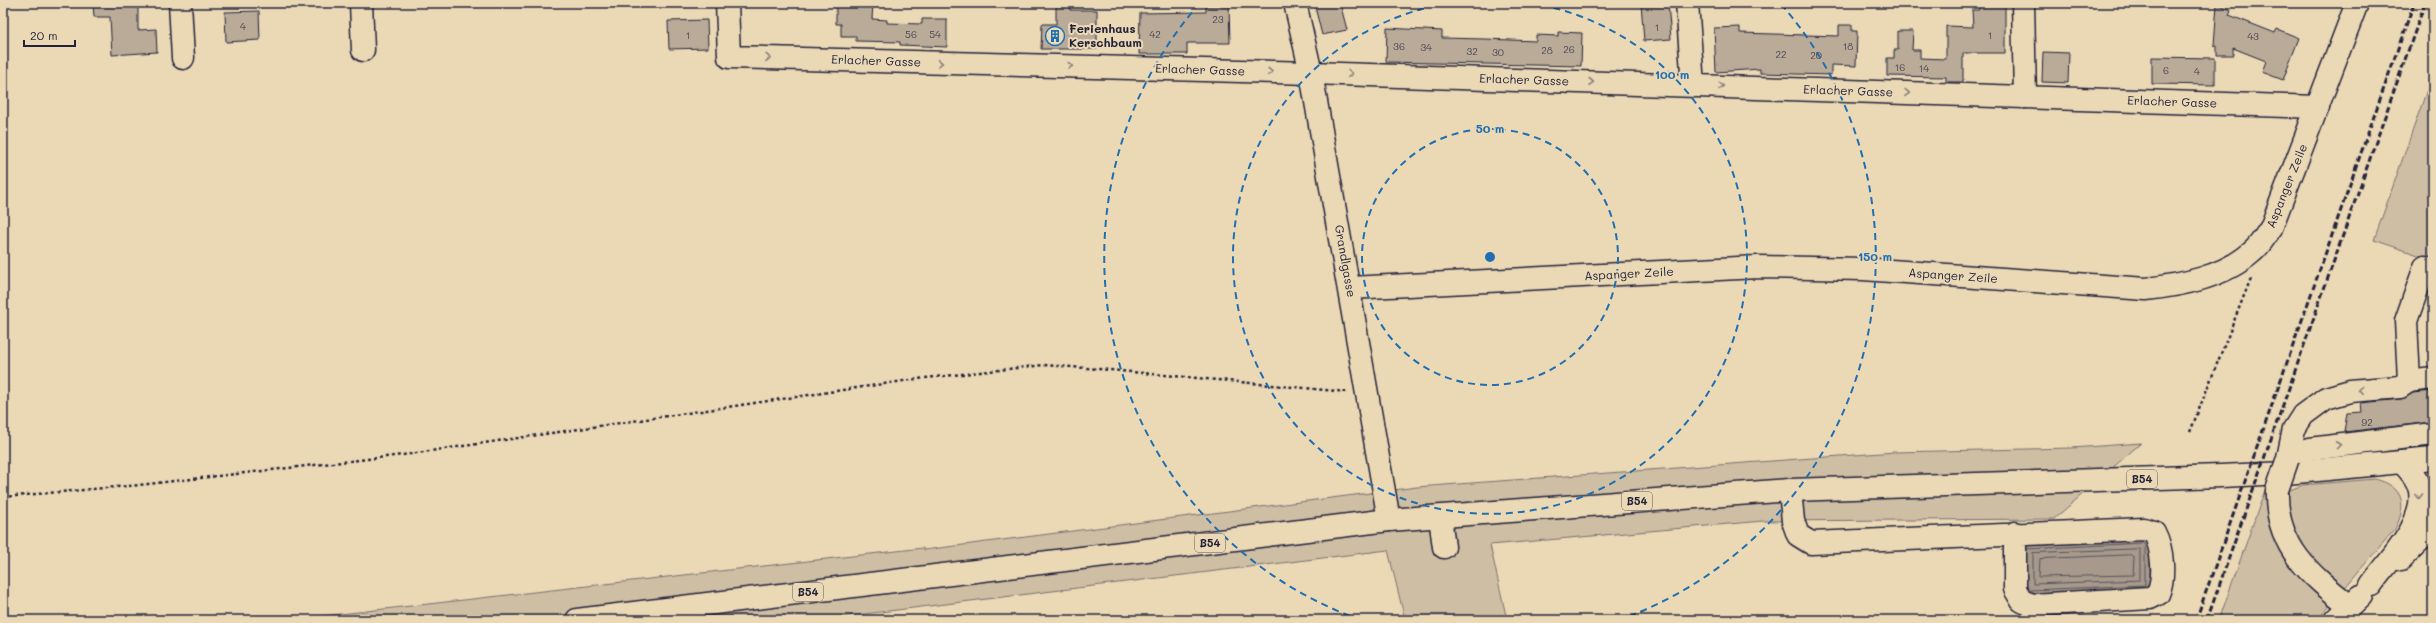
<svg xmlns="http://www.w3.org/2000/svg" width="2436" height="623" font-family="Mali,sans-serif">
  <rect width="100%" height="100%" fill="#ebd9b6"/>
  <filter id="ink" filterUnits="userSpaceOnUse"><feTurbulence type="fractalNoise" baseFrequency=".025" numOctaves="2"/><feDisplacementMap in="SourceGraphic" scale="8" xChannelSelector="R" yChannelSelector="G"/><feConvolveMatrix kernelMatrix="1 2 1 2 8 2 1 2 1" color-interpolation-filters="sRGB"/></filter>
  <g filter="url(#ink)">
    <!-- green -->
    <g fill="#cebea4" stroke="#787070">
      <polygon points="2429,84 2433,84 2433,260 2374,240"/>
      <polygon points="2141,443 2054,519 1763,521 1490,545 1507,620 1405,620 1388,550 815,620 287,620 923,548 924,550 1417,487 1895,452 2072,448"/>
      <path d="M2375,479C2403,486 2408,504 2395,529L2317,620H2219L2265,490L2287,491L2303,485Z"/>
    </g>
    <!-- water -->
    <polygon fill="#a79a8c" stroke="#726a6c" points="2148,539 2151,589 2025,595 2022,545"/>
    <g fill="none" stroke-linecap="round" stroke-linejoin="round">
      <!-- shore -->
      <g stroke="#57525b" stroke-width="1">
        <polyline points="2027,549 2143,543 2145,545 2145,585 2030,590"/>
        <polygon points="2138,549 2140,550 2140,580 2033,584 2033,553"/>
        <polygon points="2132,555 2134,557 2133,575 2039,577 2040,559"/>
      </g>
    </g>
    <!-- building -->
    <g fill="#b9ab97" stroke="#22223b">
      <polygon points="93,3 138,3 138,30 156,29 157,52 112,55 110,17 94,17"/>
      <polygon points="836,3 873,3 872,19 887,20 887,23 922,24 922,19 947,19 947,47 900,45 900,42 856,41 856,37 841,37 841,24 836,24"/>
      <polygon points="1056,3 1070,3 1070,10 1097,10 1097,49 1041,49 1042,24 1056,24"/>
      <polygon points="1314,3 1340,3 1347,30 1322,35"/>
      <polygon points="1641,3 1668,3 1671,39 1644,41"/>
      <polygon points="1979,3 2005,3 2005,53 1963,53 1963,82 1946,82 1946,77 1887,76 1887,58 1894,58 1894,50 1898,50 1898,31 1913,31 1912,50 1920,50 1920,58 1946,59 1946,26 1973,27 1972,10 1979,10"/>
      <polygon points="2217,4 2231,10 2229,15 2275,33 2277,29 2299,38 2283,80 2262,72 2266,61 2233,48 2233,55 2217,55 2217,46 2214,45"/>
      <polygon points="1206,6 1229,6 1230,43 1187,43 1187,54 1139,54 1140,13 1206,12"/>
      <polygon points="259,11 260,40 226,42 225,12"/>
      <polygon points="707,20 708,48 669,49 668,21"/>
      <polygon points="1839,25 1852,25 1852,31 1857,31 1856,66 1831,65 1831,75 1760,73 1760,69 1716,72 1714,28 1740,27 1740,33 1839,36"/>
      <polygon points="1387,28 1442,31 1442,38 1485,39 1536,41 1536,35 1558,36 1558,32 1582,33 1581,66 1386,62"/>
      <polygon points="2043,52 2069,53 2068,83 2042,82"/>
      <polygon points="2152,57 2215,58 2215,85 2152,84"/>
      <polygon points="2433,391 2433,422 2344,432 2347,413 2362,412 2361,403 2401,399 2413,393"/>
    </g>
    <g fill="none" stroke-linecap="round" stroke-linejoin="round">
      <!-- minor casing -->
      <g stroke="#22223b" stroke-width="25">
        <g id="minor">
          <polyline points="180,3 183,58"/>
          <polyline points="361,3 363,50"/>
          <polyline points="727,3 729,57 1311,73 2318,107"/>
          <polyline points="1295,3 1311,73 1389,520"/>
          <polyline points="1687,3 1693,85"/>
          <polyline points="2023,3 2025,97"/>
          <path d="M1350,288L1758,267L1863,269L2146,289C2182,285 2224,277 2252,252C2260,246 2265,236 2271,228L2357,3"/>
          <polyline points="2409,381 2406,321 2425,267"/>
          <polyline points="2288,458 2294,429 2303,415 2326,398 2350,391 2400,387 2409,381 2433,378"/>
          <polyline points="2288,458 2296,452 2310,449 2433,434"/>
          <path d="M1790,490L1793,521L1798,535L1811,543L2144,529L2154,532C2163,549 2165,577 2158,594L2150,598L2032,605L2022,601L2015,589V533"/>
          <path d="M2277,490C2275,546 2310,575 2350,606"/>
          <polyline points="1440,517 1444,547"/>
          <polyline points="2401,559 2433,527"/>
          <path d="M2371,585C2389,560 2425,525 2420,491C2418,479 2410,471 2402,462"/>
          <polyline points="2336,620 2361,596"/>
        </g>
      </g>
      <!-- major casing -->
      <g stroke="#22223b" stroke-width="25">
        <polyline id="major" points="577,620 1389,520 1790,490 2221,476 2286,473 2433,459"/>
      </g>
      <!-- path -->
      <g stroke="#22223b" stroke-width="2.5" stroke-dasharray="3 3" stroke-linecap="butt">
        <polyline points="2190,432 2251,278"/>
        <polyline points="3,497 139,485 403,455 917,379 1044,365 1099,369 1347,392"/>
      </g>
      <!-- minor -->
      <use href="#minor" stroke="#ebd9b6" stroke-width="22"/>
      <!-- major -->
      <use href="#major" stroke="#ebd9b6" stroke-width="22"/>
      <!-- rail -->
      <g stroke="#22223b" stroke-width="3" stroke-dasharray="6 3" stroke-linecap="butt">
        <polyline points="2196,620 2414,3"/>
        <polyline points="2207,620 2425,3"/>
      </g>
      <!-- minor-bridge casing -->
      <g stroke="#22223b" stroke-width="25" stroke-linecap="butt">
        <polyline id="minor-bridge" points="2277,490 2288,458"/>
      </g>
      <!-- minor-bridge -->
      <use href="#minor-bridge" stroke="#ebd9b6" stroke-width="22"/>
    </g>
    <!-- one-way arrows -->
    <defs><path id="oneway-chevron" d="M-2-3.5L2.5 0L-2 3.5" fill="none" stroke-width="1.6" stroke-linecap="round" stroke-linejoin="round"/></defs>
    <g stroke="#867e78">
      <use href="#oneway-chevron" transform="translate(768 58) rotate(2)"/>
      <use href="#oneway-chevron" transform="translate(940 63) rotate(2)"/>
      <use href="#oneway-chevron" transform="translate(1070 66) rotate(2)"/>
      <use href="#oneway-chevron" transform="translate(1270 72) rotate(2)"/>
      <use href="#oneway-chevron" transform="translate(1350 74) rotate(2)"/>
      <use href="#oneway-chevron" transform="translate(1591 82) rotate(2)"/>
      <use href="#oneway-chevron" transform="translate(1721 86) rotate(2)"/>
      <use href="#oneway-chevron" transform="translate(1907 93) rotate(2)"/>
      <use href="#oneway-chevron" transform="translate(2361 390) rotate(175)"/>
      <use href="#oneway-chevron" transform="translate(2338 445) rotate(-7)"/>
      <use href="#oneway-chevron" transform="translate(2419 496) rotate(89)"/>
    </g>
  </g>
  <!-- distance rings -->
  <g fill="none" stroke="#1f6fb2" stroke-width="2" stroke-dasharray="7 5">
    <circle cx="1490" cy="257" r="128"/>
    <path d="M1530 3A257 257 0 1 1 1450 3"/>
    <path d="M1361 620A385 385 0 0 1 1199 4M1781 4A385 385 0 0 1 1619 620"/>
  </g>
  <!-- icons -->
  <defs>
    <g id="building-ring" transform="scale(1)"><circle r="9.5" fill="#ebd9b6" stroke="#1f6fb2" stroke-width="1.5"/><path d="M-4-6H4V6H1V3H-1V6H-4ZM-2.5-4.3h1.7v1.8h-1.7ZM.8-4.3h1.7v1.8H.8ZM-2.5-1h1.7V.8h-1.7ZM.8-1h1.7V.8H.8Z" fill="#1f6fb2"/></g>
  </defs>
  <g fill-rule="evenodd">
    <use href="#building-ring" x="1055" y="36"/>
  </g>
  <g text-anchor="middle" stroke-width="4" stroke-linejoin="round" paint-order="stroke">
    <!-- number labels -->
    <g font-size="10" fill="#484452">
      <text x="1218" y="23">23</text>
      <text x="243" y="30">4</text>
      <text x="1657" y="31">1</text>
      <text x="911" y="38">56</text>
      <text x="935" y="38">54</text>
      <text x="1155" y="38">42</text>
      <text x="688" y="39">1</text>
      <text x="1990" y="39">1</text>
      <text x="2253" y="40">43</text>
      <text x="1399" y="50">36</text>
      <text x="1848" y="50">18</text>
      <text x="1426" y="51">34</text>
      <text x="1569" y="53">26</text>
      <text x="1547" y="54">28</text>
      <text x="1472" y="55">32</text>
      <text x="1498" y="56">30</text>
      <text x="1781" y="58">22</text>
      <text x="1816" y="59">20</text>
      <text x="1900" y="71">16</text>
      <text x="1924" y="72">14</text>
      <text x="2166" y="74">6</text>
      <text x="2197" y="75">4</text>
      <text x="2367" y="426">92</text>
    </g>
    <!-- shield labels -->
    <g fill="#ebd9b6" stroke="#5e5960" stroke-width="1">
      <rect x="2127" y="470" width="30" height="18" rx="3"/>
      <rect x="1622" y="492" width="30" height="18" rx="3"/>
      <rect x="1195" y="534" width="30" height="18" rx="3"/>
      <rect x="793" y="583" width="30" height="18" rx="3"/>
    </g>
    <g font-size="11" font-weight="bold" fill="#22223b">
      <text x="2142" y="483">B54</text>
      <text x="1637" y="505">B54</text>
      <text x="1210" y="547">B54</text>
      <text x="808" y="596">B54</text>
    </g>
    <!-- poi labels -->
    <g font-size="12" font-weight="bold" fill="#22223b" stroke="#ebd9b6" text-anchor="start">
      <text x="1069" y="33">Ferienhaus<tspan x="1069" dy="14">Kerschbaum</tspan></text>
    </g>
    <!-- street labels -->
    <g font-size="12" fill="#22223b" stroke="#ebd9b6">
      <text transform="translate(876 61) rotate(2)" y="4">Erlacher Gasse</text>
      <text transform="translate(1200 70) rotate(2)" y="4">Erlacher Gasse</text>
      <text transform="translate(1524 80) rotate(2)" y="4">Erlacher Gasse</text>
      <text transform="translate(1848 91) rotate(2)" y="4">Erlacher Gasse</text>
      <text transform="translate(2172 102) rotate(2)" y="4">Erlacher Gasse</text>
      <text transform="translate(2287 186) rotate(-68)" y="4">Aspanger Zeile</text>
      <text transform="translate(1345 261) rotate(80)" y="4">Grandlgasse</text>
      <text transform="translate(1629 274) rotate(-3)" y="4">Aspanger Zeile</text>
      <text transform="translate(1953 276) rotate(4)" y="4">Aspanger Zeile</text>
    </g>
  </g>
  <circle cx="1490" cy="257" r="6" fill="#1f6fb2" stroke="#ebd9b6" stroke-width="2"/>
  <g font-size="12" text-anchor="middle" font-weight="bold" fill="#1f6fb2" stroke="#ebd9b6" stroke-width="4" stroke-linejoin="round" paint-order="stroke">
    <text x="1672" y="79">100 m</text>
    <text x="1490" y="133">50 m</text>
    <text x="1875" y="261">150 m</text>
  </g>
  <!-- margin -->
  <rect width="2436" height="623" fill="none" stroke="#ebd9b6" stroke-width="16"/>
  <rect x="8" y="8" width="2420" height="607" fill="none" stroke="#22223b" stroke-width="1.5" filter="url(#ink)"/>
  <!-- scale -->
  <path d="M24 40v6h51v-6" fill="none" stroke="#22223b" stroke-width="2"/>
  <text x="30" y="40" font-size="12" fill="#22223b" stroke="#ebd9b6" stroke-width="3" paint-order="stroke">20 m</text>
</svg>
